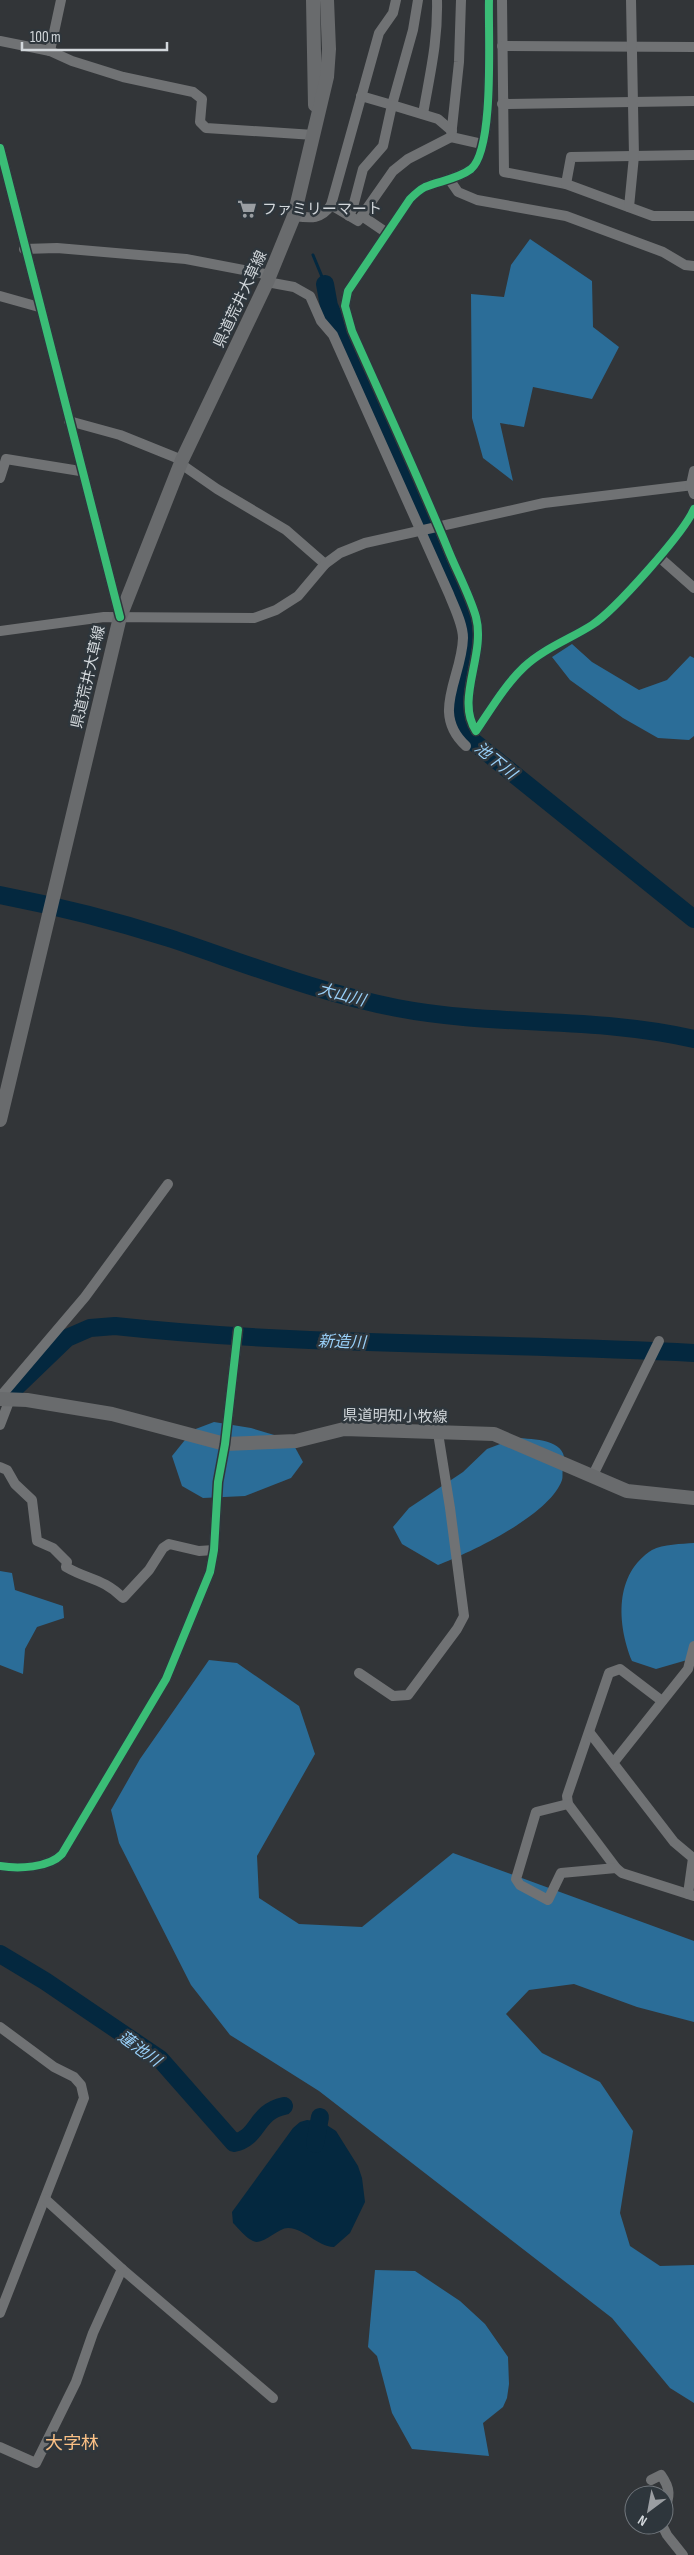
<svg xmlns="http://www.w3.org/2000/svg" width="694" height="2555" font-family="'Sofia Sans Condensed','Noto Sans JP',sans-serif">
  <rect width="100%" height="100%" fill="#323538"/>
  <!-- forest -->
  <g fill="#2b6d98">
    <polygon points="530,239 592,281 593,327 619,347 592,399 533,387 524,427 500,423 513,481 483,458 472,418 471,294 504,297 511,265"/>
    <polygon points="572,644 592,662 639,690 667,680 690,656 694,658 694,736 689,740 658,738 623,718 570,680 552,657"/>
    <polygon points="214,1422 251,1428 291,1440 303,1462 291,1478 245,1496 203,1498 182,1486 172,1456 193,1430"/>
    <path d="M516,1438C537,1439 572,1440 563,1469C562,1472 563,1477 562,1480C550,1515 470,1553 438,1565L402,1544L393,1527L409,1508L463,1472L487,1449Z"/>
    <path d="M694,1543V1658L656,1669L632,1661C617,1624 614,1574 652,1550C663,1544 682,1544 694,1543Z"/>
    <polygon points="0,1571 12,1573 15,1590 63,1606 64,1618 37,1627 25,1649 23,1674 0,1665"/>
    <polygon points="209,1660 237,1663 299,1706 315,1754 257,1856 259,1898 299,1924 362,1927 453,1853 694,1941 694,2022 637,2007 574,1984 529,1990 506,2014 542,2053 600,2082 633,2131 620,2213 630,2246 660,2266 694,2265 694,2403 670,2388 612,2318 319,2091 230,2035 191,1985 119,1843 111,1810 140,1759"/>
    <polygon points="375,2270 415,2271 460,2301 485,2324 508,2357 509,2384 507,2398 503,2407 483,2423 489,2456 412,2449 392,2413 377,2356 368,2347"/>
  </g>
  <!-- water -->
  <path fill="#04283f" d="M307,2120L322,2122L336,2131L358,2166L362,2178L365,2202L350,2233L334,2247C316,2246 306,2229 288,2228C277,2228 263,2246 253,2241C246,2238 238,2228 233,2223L232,2212L293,2128L300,2122Z"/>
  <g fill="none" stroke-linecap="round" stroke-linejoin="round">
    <!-- stream -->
    <polyline stroke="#04283f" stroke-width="3" points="313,255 325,284"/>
    <!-- river -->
    <g stroke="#04283f" stroke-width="18">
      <path d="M325,284L329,306L468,619C470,632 473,645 471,658C468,684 450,709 464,734L694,919"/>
      <path d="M0,895C57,906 113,920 169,938C244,963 319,993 397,1008C495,1027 596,1016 694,1039"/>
      <path d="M13,1390L67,1338L90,1328L115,1326C307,1347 501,1342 694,1353"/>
      <path d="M0,1954L45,1981L160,2059L234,2143C259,2138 255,2112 284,2106"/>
      <polyline points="315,2144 320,2117"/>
    </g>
    <!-- minor -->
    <g stroke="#707274" stroke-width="10">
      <path d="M489,0C488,33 495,149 471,169C458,179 439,181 425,187C419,190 414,195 410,199L348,291L345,306L352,331C384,403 417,474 447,547C456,570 469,593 476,617C486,655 455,699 476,731C491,709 505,685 524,667C543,649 570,639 592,625C614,611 684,533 694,509"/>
      <polyline points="502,0 504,172 566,184 653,216 694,216"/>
      <polyline points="0,41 50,51 72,61 123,77 193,92 202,99 200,122 206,128 314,135"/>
      <polyline points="502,46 694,47"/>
      <polyline points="50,51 61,0"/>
      <polyline points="361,96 392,105 413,30 418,0"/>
      <polyline points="502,104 694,101"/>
      <path d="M423,114C430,73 438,42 437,0"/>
      <polyline points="451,137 482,144"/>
      <polyline points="0,148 120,617"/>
      <polyline points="449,179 458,192 477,200 566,216 663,252 685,265 694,266"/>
      <polyline points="566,184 571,157 694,155"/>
      <polyline points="331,205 358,221 393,171 408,159 451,137 459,62 461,0"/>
      <polyline points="629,207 634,156 631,0"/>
      <path d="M294,216C310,218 321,220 331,205L379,33L393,13L396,0"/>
      <polyline points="349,216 353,207 363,169 383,146 392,105 438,119 452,131"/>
      <polyline points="362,216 387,233"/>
      <polyline points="24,249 57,248 186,259 270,275"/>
      <path d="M267,282L294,287L310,296L321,321L333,335L449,594C454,607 463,624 463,638C462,678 430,713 466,746"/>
      <polyline points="0,296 39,307"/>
      <polyline points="69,421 120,435 182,460"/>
      <polyline points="181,464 217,489 286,530 325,564"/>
      <polyline points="694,471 691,485 694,494"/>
      <polyline points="0,478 6,459 80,471"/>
      <polyline points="659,557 694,588"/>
      <polyline points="0,631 104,617 254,618 276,610 298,596 325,564 340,553 365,543 544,503 694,485"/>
      <polyline points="0,1397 85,1297 168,1184"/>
      <polyline points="0,1425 10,1399"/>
      <path d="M0,1467L7,1470L15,1484L32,1500L37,1541L53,1548L67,1562L66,1567C88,1580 103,1578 123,1598L149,1570L163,1548L169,1544L199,1551L214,1550"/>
      <polyline points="592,1477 659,1341"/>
      <polyline points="359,1673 393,1696 408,1695 457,1629 464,1616 450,1508 438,1433"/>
      <polyline points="662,1701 620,1669 609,1673 567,1796 568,1804 616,1868 622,1873 694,1896"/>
      <polyline points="590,1733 674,1842 693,1858 688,1894"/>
      <polyline points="614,1762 688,1669 694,1646"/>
      <polyline points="568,1804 536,1812 516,1879 520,1885 548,1900 561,1873 616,1868"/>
      <path d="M0,1866C18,1869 49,1868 62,1854L166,1679L210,1572L214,1550L218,1482L225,1444L238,1330"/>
      <polyline points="0,2027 54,2067 74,2077 81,2085 84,2098 0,2313"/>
      <polyline points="45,2199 122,2269 273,2398"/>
      <polyline points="0,2447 36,2463 76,2382 93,2333 122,2269"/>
      <path d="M651,2480L661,2475C671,2489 670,2496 664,2512"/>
      <polyline points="662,2525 667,2535 683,2555"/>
    </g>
    <!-- tertiary -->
    <polyline stroke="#707274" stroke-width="12" points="691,485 694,487"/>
    <!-- secondary -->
    <g stroke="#696b6d" stroke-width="14">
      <polyline points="313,0 315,105"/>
      <polyline points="0,1120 120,617 182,460 267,282 294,216 327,77 329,49 327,0"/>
      <polyline points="0,1399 27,1400 112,1414 225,1444 296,1441 344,1429 494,1434 627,1491 694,1498"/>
    </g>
    <!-- cycleway casing -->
    <g stroke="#2e363c" stroke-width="11">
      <g id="cycleway">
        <path d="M489,0C488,33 495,149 471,169C458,179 439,181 425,187C419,190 414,195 410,199L348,291L345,306L352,331C384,403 417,474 447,547C456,570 469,593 476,617C486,655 455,699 476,731C491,709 505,685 524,667C543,649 570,639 592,625C614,611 684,533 694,509"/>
        <polyline points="0,148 120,617"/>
        <path d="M0,1866C18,1869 49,1868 62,1854L166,1679L210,1572L214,1550L218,1482L225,1444L238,1330"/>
      </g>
    </g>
    <!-- cycleway -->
    <use href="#cycleway" stroke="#3abd76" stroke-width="8"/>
  </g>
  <!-- icons -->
  <defs>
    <g id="supermarket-bare" transform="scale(1.5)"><path d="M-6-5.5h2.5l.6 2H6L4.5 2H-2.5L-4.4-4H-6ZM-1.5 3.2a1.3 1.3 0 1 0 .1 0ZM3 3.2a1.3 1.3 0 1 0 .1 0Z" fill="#9a9ea2" stroke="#2e363c" stroke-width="2.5" paint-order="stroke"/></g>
  </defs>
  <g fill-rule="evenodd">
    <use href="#supermarket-bare" x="247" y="209"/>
  </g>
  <g text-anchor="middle" stroke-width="5" stroke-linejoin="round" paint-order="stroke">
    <!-- poi labels -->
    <g font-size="15" fill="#d2d7db" stroke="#2e363c" text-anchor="start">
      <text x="262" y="214">ファミリーマート</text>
    </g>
    <!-- street labels -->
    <g font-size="15" fill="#d2d7db" stroke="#2e363c">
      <text transform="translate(240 299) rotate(-65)" y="5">県道荒井大草線</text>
      <text transform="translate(88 677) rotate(-77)" y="5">県道荒井大草線</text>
      <text transform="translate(395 1416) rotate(1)" y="5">県道明知小牧線</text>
    </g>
    <!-- water labels -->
    <g font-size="16" font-style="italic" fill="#99d0f9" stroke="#2e363c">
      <text transform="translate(496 760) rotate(39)" y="6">池下川</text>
      <text transform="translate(342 994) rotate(15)" y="6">大山川</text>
      <text transform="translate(342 1341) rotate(2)" y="6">新造川</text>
      <text transform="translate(140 2048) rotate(36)" y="6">蓮池川</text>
    </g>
    <!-- quarter labels -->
    <g font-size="18" fill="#fac085" stroke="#2e363c">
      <text x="72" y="2449">大字林</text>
    </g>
  </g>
  <!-- north arrow -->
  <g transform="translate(649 2510) rotate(212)"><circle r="24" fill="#2e363c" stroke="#70767c"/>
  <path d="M0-4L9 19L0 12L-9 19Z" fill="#9a9ea2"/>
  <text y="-8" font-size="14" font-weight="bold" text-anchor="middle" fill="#d2d7db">N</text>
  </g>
  <!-- scale -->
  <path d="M22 42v8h145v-8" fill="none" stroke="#d2d7db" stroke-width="2.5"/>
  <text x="30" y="42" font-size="15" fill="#d2d7db" stroke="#2e363c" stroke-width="4" paint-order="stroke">100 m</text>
</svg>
